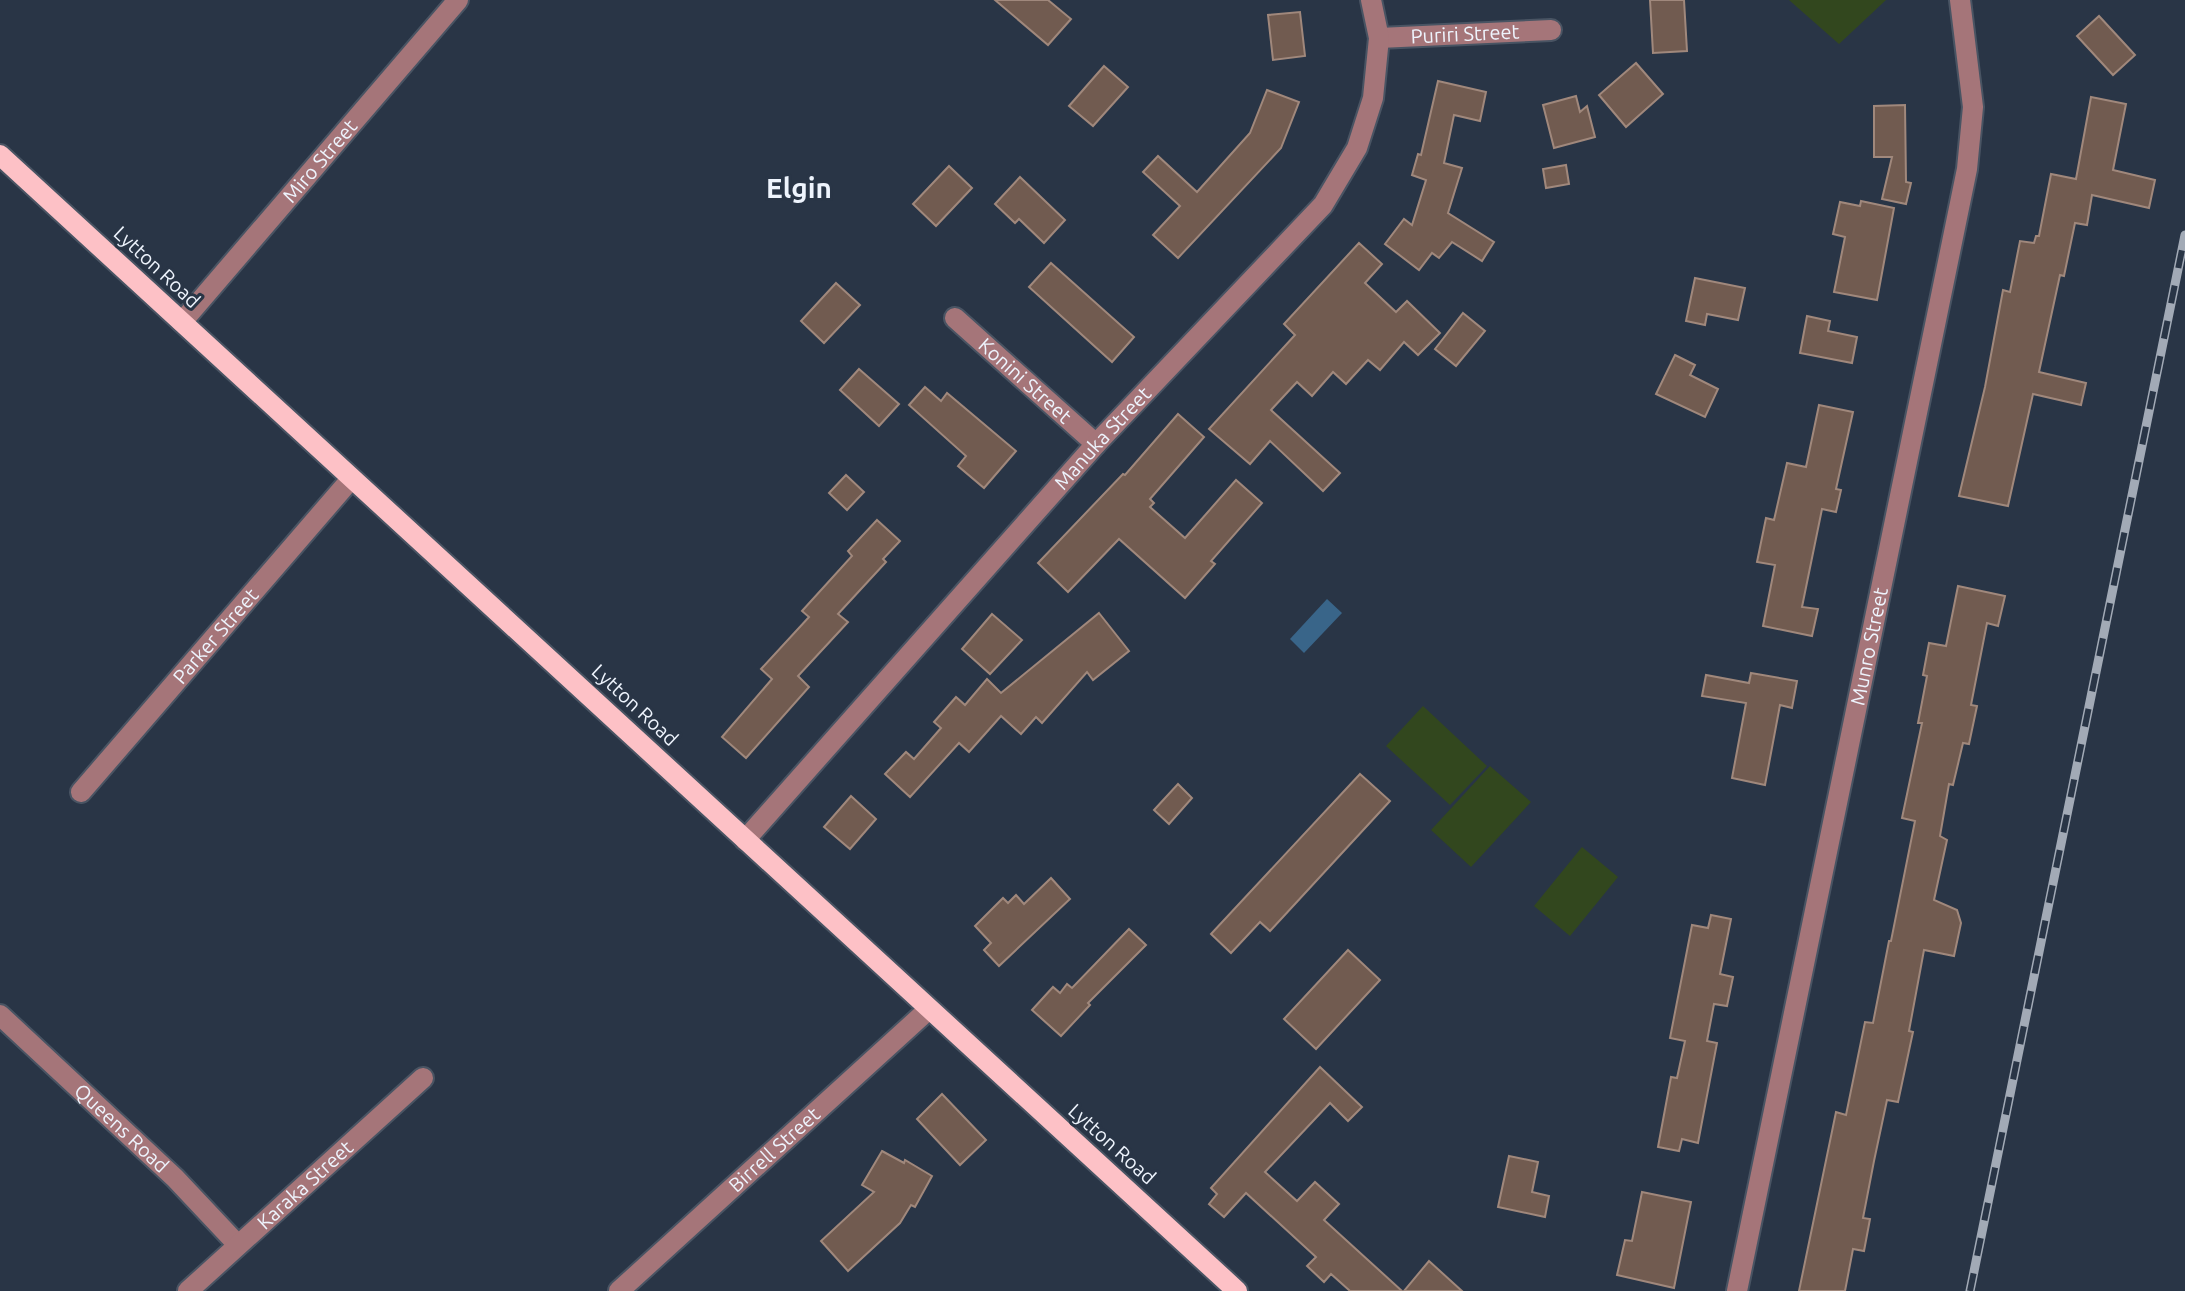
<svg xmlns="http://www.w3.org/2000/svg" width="2185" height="1291" font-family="Ubuntu,sans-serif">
  <rect width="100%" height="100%" fill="#293546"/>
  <!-- green -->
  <g fill="#32471e">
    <polygon points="1789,0 1886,0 1839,44"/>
    <polygon points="1423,706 1487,766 1450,805 1386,746"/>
    <polygon points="1490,766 1531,802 1471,867 1431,830"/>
    <polygon points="1582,847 1618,877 1570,936 1534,906"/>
  </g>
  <!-- water -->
  <polygon fill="#396589" points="1327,599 1342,613 1304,653 1290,639"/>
  <!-- building -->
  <g fill="#715b50" stroke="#a0887c" stroke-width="2">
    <polygon points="995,0 1048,0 1071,19 1048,45"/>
    <polygon points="1650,0 1684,0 1687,51 1653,53"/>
    <polygon points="1300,12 1305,56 1273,60 1268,15"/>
    <polygon points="2099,16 2135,55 2113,75 2077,36"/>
    <polygon points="1636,63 1663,94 1626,127 1599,95"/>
    <polygon points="1104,66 1128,87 1093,126 1069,106"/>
    <polygon points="1438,81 1486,92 1480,121 1454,115 1444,163 1462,168 1448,213 1494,242 1482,261 1452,242 1439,258 1432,253 1419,270 1385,244 1404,219 1412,225 1426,180 1412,175 1418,154 1421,155"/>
    <polygon points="1267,90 1299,102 1281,148 1178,258 1153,235 1180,206 1143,172 1158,156 1197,192 1250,133"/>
    <polygon points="1576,96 1580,112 1587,106 1595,137 1554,148 1543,105"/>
    <polygon points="2091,97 2126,104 2113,170 2155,180 2149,208 2092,195 2087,225 2075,223 2064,276 2060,275 2039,372 2086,383 2081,405 2033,394 2008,506 1959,496 1985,387 2003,290 2010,292 2020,241 2034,243 2036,236 2039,236 2051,174 2076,179"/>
    <polygon points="1905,105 1906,182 1911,183 1906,204 1882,199 1892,157 1874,157 1874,106"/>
    <polygon points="1566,165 1569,184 1546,188 1543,169"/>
    <polygon points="949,166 972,188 936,226 913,204"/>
    <polygon points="1020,177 1065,220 1044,243 1019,219 1015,223 995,204"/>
    <polygon points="1861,201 1894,208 1877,300 1834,292 1845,237 1833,234 1840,202 1860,206"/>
    <polygon points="1359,243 1382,264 1365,283 1396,312 1407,301 1440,333 1418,355 1404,342 1380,370 1368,360 1346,384 1333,372 1312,396 1297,382 1271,410 1340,473 1323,491 1270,441 1250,464 1209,429 1295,335 1284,324"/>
    <polygon points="1051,263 1134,337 1112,362 1029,287"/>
    <polygon points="1695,278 1745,288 1738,320 1707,314 1705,325 1686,321"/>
    <polygon points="836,283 860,305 824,343 801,321"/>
    <polygon points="1463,313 1485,331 1456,366 1435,349"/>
    <polygon points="1807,316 1830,321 1828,331 1857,337 1852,363 1800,353"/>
    <polygon points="1675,355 1695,365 1690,375 1718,389 1705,417 1656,394"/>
    <polygon points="859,369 899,404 879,426 840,390"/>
    <polygon points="925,387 941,401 947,393 1016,451 984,488 958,466 966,456 909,405"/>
    <polygon points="1819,405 1853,412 1836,489 1841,490 1836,512 1822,509 1802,607 1818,609 1812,636 1763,626 1775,565 1757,562 1766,518 1774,520 1787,463 1806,467"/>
    <polygon points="1178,414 1204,437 1150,499 1154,503 1150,507 1185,538 1236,480 1262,503 1211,561 1215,564 1185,598 1119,539 1068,592 1038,563 1123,474 1125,475"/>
    <polygon points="846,475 864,492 847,510 829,493"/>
    <polygon points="877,520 900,541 883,559 886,562 838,614 848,622 798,676 809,687 746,758 722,737 772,679 761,669 809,617 802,611 852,556 848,551"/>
    <polygon points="1958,586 2005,596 1998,626 1987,623 1971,705 1977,706 1969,744 1963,743 1953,785 1949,784 1940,836 1947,840 1934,900 1957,910 1961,923 1954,956 1924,950 1909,1031 1913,1032 1898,1102 1887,1100 1874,1161 1863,1218 1870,1219 1864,1251 1853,1249 1845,1291 1799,1291 1836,1112 1846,1115 1865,1022 1873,1023 1889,941 1891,941 1915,821 1902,818 1922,723 1918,723 1927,676 1923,675 1929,643 1946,646"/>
    <polygon points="1099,613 1129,651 1093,680 1087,672 1042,723 1036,717 1021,734 1001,716 969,752 959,743 910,797 885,774 906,752 914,759 941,728 934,722 956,697 965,705 987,679 1001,693"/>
    <polygon points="992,614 1022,640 990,674 962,649"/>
    <polygon points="1751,673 1797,681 1792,708 1780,705 1765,785 1732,778 1746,703 1702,696 1706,675 1749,683"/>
    <polygon points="1360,774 1390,801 1270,931 1260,922 1231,953 1211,934"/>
    <polygon points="1178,784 1192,798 1169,824 1154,810"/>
    <polygon points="851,796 876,819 850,849 824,827"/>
    <polygon points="1051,878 1070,899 999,966 984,950 991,943 975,926 1003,898 1008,903 1016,895 1024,904"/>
    <polygon points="1711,915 1731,919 1720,974 1733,977 1727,1006 1714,1004 1707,1041 1717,1043 1698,1143 1682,1139 1679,1151 1658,1147 1671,1077 1677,1078 1685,1041 1670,1038 1692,925 1708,928"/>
    <polygon points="1129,929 1146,945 1088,1003 1090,1005 1061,1036 1032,1010 1053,987 1060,993 1067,984 1072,988"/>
    <polygon points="1348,950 1380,980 1316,1049 1284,1019"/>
    <polygon points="1320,1067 1362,1107 1348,1121 1330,1103 1265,1172 1297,1201 1315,1182 1339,1204 1324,1220 1402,1291 1350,1291 1331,1274 1324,1282 1307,1266 1316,1257 1246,1193 1224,1217 1209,1204 1217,1194 1211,1188"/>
    <polygon points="942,1094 986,1140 960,1165 917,1119"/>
    <polygon points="882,1151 904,1163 905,1160 932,1176 915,1207 911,1205 900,1223 848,1271 821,1241 874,1192 862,1185"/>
    <polygon points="1509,1156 1538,1162 1532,1192 1549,1196 1545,1217 1498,1207"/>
    <polygon points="1642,1192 1691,1202 1674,1288 1617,1275 1625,1240 1632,1241"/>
    <polygon points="1429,1261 1462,1291 1404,1291"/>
  </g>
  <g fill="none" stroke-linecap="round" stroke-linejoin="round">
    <!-- minor casing -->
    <g stroke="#495463" stroke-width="24">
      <g id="minor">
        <path id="s1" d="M1379,38L1551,30"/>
        <path id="s2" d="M955,318L1096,444"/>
        <path id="s3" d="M182,322L458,0"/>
        <path id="s4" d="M81,792L351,479"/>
        <path id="s5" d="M745,840L1096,444L1323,205L1357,148L1373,98L1379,38L1371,0"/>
        <path id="s6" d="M0,1015L175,1178L238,1245"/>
        <path id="s7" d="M188,1291L423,1078"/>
        <path id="s8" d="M619,1291L929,1009"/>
        <path id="s9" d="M1737,1291L1967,169L1973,107L1960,0"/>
      </g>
    </g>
    <!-- major casing -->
    <g stroke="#495463" stroke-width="24">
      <polyline id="major" points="0,155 1237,1291"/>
    </g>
    <!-- minor -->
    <use href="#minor" stroke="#a57579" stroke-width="20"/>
    <!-- major -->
    <use href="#major" stroke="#fdc1c6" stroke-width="20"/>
    <!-- rail casing -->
    <g stroke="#a2aab6" stroke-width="9">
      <polyline id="rail" points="1970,1291 2185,235"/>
    </g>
    <!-- rail -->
    <use href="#rail" stroke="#293546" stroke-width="6" stroke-dasharray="18" stroke-linecap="butt"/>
  </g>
  <g text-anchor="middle" stroke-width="6" stroke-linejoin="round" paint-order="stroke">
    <!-- street labels -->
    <g font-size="20" fill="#eef4fd" stroke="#293546">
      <text dy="7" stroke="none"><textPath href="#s1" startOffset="86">Puriri Street</textPath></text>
      <text dy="7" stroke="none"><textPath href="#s3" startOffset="212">Miro Street</textPath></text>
      <text transform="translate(157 267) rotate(43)" y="7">Lytton Road</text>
      <text dy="7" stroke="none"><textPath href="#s2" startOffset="94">Konini Street</textPath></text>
      <text dy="7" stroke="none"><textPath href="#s5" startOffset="538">Manuka Street</textPath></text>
      <text dy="7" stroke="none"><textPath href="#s4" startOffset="206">Parker Street</textPath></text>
      <text dy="7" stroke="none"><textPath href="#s9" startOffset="658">Munro Street</textPath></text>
      <text transform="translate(635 705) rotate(43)" y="7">Lytton Road</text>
      <text dy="7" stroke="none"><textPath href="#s6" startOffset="166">Queens Road</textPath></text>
      <text transform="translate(1112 1144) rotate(42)" y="7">Lytton Road</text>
      <text dy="7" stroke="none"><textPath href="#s8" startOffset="210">Birrell Street</textPath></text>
      <text dy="7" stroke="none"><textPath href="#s7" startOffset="158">Karaka Street</textPath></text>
    </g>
    <!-- district labels -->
    <g font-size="28" font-weight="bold" fill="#eef4fd" stroke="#293546">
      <text x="799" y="198">Elgin</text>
    </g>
  </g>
</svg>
